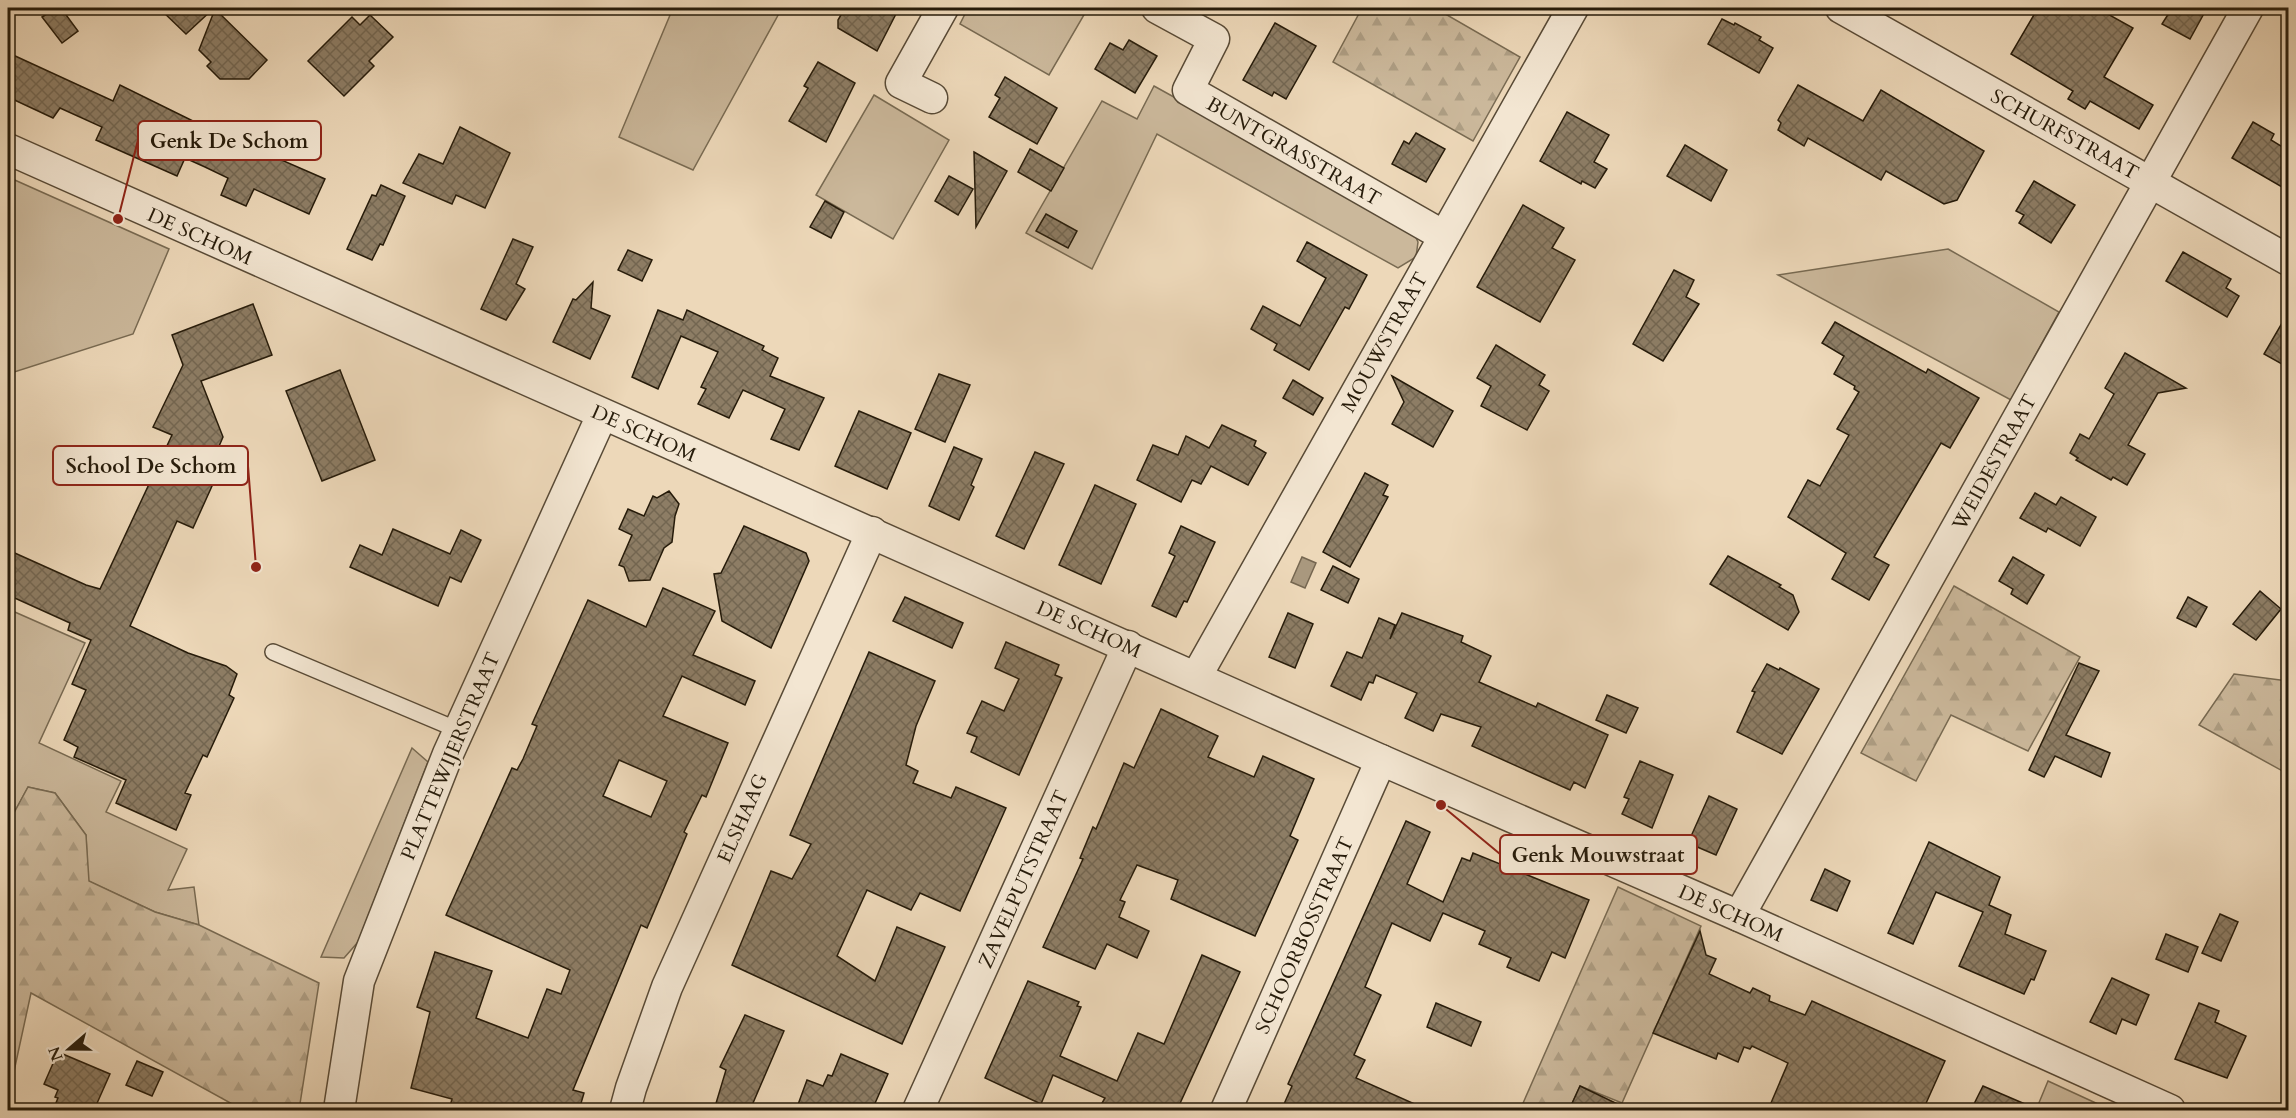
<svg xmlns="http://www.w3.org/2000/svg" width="2296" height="1118" font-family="Cardo,serif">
  <defs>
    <pattern id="forest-firs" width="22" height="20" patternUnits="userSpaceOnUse" patternTransform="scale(1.5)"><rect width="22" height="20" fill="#cbb89b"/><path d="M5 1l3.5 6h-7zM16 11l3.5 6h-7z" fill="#ae9e84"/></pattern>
    <pattern id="building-cross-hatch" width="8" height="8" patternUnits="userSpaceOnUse" patternTransform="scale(1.5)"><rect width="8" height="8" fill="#8d7d65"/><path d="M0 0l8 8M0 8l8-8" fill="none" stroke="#736651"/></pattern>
  </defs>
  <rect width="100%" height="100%" fill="#edd8b9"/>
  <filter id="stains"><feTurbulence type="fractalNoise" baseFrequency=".00333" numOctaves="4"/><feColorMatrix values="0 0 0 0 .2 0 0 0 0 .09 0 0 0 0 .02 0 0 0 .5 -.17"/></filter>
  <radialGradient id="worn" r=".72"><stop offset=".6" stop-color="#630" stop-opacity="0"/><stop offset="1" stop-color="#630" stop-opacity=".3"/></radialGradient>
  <!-- green -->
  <g fill="#cbb89b" stroke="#786a52" stroke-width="1.5">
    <polygon points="673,8 782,8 693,170 619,137"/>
    <polygon points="968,8 1088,8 1049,75 960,24"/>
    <polygon points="1154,86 1412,229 1418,242 1416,257 1398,268 1157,134 1092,269 1026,233 1102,101 1137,119"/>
    <polygon points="874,95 949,140 893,239 816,195"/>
    <polygon points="8,177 169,249 133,334 8,374"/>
    <polygon points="1948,249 2059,312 2011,400 1778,275"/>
    <polygon points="8,609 85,643 39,743 121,781 106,812 187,849 168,890 194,887 199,925 155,912 88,881 86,835 55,793 28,787 8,824"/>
    <polygon points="412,748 428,762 358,942 344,958 321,957"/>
    <polygon points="2048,1081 2111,1110 2036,1110"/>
  </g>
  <!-- forest -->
  <g fill="url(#forest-firs)" stroke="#786a52" stroke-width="1.5">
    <polygon points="1362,8 1435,8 1520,57 1473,141 1333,62"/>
    <polygon points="1954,586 2080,657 2028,751 1951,715 1916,781 1861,753"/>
    <polygon points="2234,674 2288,681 2288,774 2199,725"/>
    <polygon points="28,787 55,793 86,835 89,881 155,912 199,925 319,983 299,1110 243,1110 31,993 8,1099 8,824"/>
    <polygon points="1618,887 1701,926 1622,1103 1580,1086 1569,1110 1520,1110"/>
  </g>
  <!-- water -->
  <polygon fill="#a9987e" stroke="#756650" stroke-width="1.5" points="1302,557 1316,563 1305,588 1291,582"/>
  <!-- building -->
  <g fill="url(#building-cross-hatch)" stroke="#261b0a" stroke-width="1.5" fill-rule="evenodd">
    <polygon points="56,8 61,8 78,31 62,43 42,17"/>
    <polygon points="159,8 214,8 186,34"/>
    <polygon points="845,8 899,8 877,51 838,28 838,20"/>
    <polygon points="2038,8 2097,8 2133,28 2104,77 2153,105 2139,129 2090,101 2085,109 2068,99 2073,91 2011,54"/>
    <polygon points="2172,8 2207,8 2190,39 2162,24"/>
    <polygon points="215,9 267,60 249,79 220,79 207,66 211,62 199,50"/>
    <polygon points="370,15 393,37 369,61 374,66 344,96 308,61 352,17 360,25"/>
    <polygon points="1722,19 1734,25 1735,23 1761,37 1759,40 1773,48 1759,73 1708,44"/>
    <polygon points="1275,23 1316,46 1286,99 1274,92 1272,96 1243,80"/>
    <polygon points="1129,40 1157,56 1135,93 1095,69 1110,43 1123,50"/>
    <polygon points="13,55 113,101 120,85 199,124 325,179 309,214 254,189 246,206 221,195 228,178 205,167 185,158 177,176 96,140 102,127 60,108 53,118 8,97 8,66"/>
    <polygon points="818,62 855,83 826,142 789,121 808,88 804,86"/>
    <polygon points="1005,77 1057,108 1037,144 989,117 1000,98 995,95"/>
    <polygon points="1798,85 1863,121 1881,90 1984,151 1957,200 1944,204 1886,171 1881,180 1808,138 1804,146 1778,130 1781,123 1778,120"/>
    <polygon points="1567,112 1609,135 1594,162 1607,169 1595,188 1582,181 1581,184 1540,161"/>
    <polygon points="2253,122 2274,134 2271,140 2289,151 2289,175 2282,187 2232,158"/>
    <polygon points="460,127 510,153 485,208 456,195 452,204 403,183 419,154 443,164"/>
    <polygon points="1416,133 1445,149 1426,182 1392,164 1404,141 1409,144"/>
    <polygon points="1685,145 1727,170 1711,201 1667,176"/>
    <polygon points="1030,149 1064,168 1051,191 1018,172"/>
    <polygon points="974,152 1007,171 976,227"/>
    <polygon points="949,176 973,189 958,215 935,201"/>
    <polygon points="2034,181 2075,205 2051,243 2019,223 2024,215 2016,211"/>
    <polygon points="381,185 405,196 383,245 380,244 372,260 347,249 372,195 376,196"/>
    <polygon points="825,201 844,212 831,238 810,227"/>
    <polygon points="1523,205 1564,228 1552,248 1575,260 1540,322 1477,287"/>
    <polygon points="1046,214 1077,231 1068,248 1036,231"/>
    <polygon points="513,239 533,247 516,284 525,289 506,320 481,309"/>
    <polygon points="1307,242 1367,275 1349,309 1345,307 1309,370 1274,350 1277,344 1251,329 1263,306 1300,326 1326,278 1297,261"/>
    <polygon points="628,250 652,260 642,281 618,270"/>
    <polygon points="2183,252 2231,279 2226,288 2239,296 2227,317 2166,281"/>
    <polygon points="1674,270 1694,280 1686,297 1699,304 1663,361 1633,344"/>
    <polygon points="593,282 591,308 610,316 590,359 553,342 573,299 576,300"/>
    <polygon points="253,304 272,355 201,381 223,437 213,460 222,464 193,528 177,521 130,626 188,653 226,666 237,674 229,695 234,698 207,757 203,755 185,793 191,795 176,830 116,803 126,780 74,757 78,747 64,740 86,690 72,684 91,640 68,630 70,623 8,595 8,550 86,585 100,589 172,435 153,427 183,365 172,335"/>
    <polygon points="658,310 683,320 687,310 764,346 762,350 778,358 770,376 824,398 799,450 771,439 785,409 743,390 729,418 698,404 706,389 701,387 718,352 681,336 658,389 632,377"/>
    <polygon points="2289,311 2289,368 2264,354"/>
    <polygon points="1835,322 1926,373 1928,369 1979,398 1950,448 1941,443 1874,557 1889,565 1869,600 1832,579 1846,553 1788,517 1808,480 1820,486 1849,435 1837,429 1859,392 1854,389 1855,386 1834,374 1844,356 1822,343"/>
    <polygon points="1496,345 1545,375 1539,385 1549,391 1527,430 1481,406 1491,386 1477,378"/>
    <polygon points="2125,353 2186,388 2158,393 2128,445 2145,454 2127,485 2113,477 2111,480 2076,460 2078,458 2070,453 2080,434 2089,439 2114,394 2105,388"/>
    <polygon points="340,370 375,460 322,481 286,391"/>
    <polygon points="939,374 970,385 945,442 915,429"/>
    <polygon points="1392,376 1453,411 1433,447 1392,424 1404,402"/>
    <polygon points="1293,380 1323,398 1313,415 1283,398"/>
    <polygon points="859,411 911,433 887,489 835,466"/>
    <polygon points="1222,425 1256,441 1254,446 1266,453 1248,485 1211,466 1201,484 1192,480 1181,502 1137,480 1153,445 1178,455 1186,436 1209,448"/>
    <polygon points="954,447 982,459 971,485 974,487 959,520 929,506"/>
    <polygon points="1035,452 1064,464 1024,549 996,536"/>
    <polygon points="1365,473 1388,485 1383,495 1388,497 1350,567 1323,552"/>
    <polygon points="1095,485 1136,504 1101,584 1059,565"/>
    <polygon points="669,491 679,504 675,516 672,542 664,548 650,580 629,581 624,567 619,565 632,535 619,529 628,509 644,516 653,496 657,498"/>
    <polygon points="2035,493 2056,505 2061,497 2096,517 2080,546 2048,528 2046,532 2020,518"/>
    <polygon points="744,526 806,553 809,561 771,648 722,621 714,574 721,573"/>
    <polygon points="1181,526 1215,542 1187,602 1184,601 1176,617 1152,606 1175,556 1169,553"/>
    <polygon points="393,529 450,554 461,530 481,540 461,582 450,577 438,606 350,567 360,545 382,555"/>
    <polygon points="1728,556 1781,585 1779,587 1793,595 1799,612 1788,630 1710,584"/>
    <polygon points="2013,557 2044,575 2027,604 2011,594 2013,589 1999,581"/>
    <polygon points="1333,566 1359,579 1348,603 1321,590"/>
    <path d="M663,588L715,611L693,655L755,681L745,705L682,676L663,716L728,743L706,797L702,795L684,832L687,834L647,928L641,925L573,1090L584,1093L579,1110H449L452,1099L411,1088L430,1012L417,1007L435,952L492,971L476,1018L528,1038L547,989L561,994L570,970L446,915L512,768L517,770L523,759L537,726L532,724L588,600L646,627ZM619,760L667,781L651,817L603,796Z"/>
    <polygon points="2260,591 2281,609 2256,640 2233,624"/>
    <polygon points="905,597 963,623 952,648 893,621"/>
    <polygon points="2188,597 2207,607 2196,627 2177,618"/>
    <polygon points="1288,613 1313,624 1295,668 1269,657"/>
    <polygon points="1402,613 1463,636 1461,642 1491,656 1479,682 1536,707 1538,703 1608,735 1585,788 1574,782 1570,790 1472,746 1481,727 1441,714 1433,731 1405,718 1417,693 1376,675 1373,683 1369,682 1361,700 1331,686 1347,652 1362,658 1379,618 1395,625 1390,639"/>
    <polygon points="1006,642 1059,665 1055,675 1062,678 1019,775 971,752 977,737 967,733 982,701 1004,711 1019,679 995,668"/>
    <polygon points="869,652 935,681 916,726 906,765 918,771 913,783 951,798 956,787 1006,808 960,911 920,893 911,910 867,890 837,956 875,981 897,927 945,947 902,1044 732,965 771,871 792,879 811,844 790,835"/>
    <polygon points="2079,663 2099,671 2066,735 2110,753 2101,777 2055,756 2044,777 2029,770"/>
    <polygon points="1767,664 1779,670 1780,668 1819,689 1782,754 1737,732 1755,692 1752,691"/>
    <polygon points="1607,695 1638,708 1626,733 1596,720"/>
    <polygon points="1161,709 1218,736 1208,757 1254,777 1263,756 1314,779 1290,836 1298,840 1255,936 1171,899 1178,880 1137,865 1120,900 1125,902 1119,917 1149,931 1137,958 1107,944 1095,969 1043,947 1083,859 1080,858 1093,827 1096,829 1124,763 1134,768"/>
    <polygon points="1640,761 1673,775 1652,828 1622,814 1629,799 1624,797"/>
    <polygon points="1709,796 1737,809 1716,855 1688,843"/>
    <polygon points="1406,821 1430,832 1407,884 1443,902 1462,858 1470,861 1473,853 1589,900 1565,958 1552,952 1539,981 1507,967 1511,958 1479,944 1485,931 1443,913 1430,941 1392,923 1365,987 1381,995 1354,1055 1365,1060 1356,1078 1428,1110 1298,1110 1284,1104 1292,1086 1288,1084"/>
    <polygon points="1929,842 2000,877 1989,905 2011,915 2005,934 2046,951 2034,980 2031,979 2024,994 1959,966 1983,912 1936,892 1913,944 1888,933"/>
    <polygon points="1825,869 1850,881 1837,911 1811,900"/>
    <polygon points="2220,914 2238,922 2221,961 2202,953"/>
    <polygon points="1700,931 1706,955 1716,959 1709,974 1750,993 1753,988 1770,996 1769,1001 1805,1015 1812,1001 1945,1061 1923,1110 1768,1110 1788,1063 1752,1046 1750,1049 1744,1047 1738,1062 1718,1053 1716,1059 1653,1033"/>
    <polygon points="2166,934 2198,947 2188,972 2156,959"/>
    <polygon points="1202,955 1240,972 1177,1110 1098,1110 1105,1098 1053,1075 1041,1104 985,1078 1028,981 1079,1002 1077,1006 1081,1007 1060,1056 1117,1081 1138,1033 1164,1044"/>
    <polygon points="2112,978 2149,995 2136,1025 2122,1019 2116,1034 2090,1022"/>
    <polygon points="1436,1003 1481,1022 1471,1046 1427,1027"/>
    <polygon points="2199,1003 2219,1011 2215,1022 2246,1036 2227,1078 2175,1059"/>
    <polygon points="745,1015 784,1031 750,1110 714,1110 726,1070 720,1067"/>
    <polygon points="58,1052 110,1074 94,1110 53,1110 58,1098 55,1097 58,1090 44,1084"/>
    <polygon points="841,1054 888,1074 872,1110 796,1110 807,1080 823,1086 828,1075 832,1076"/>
    <polygon points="137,1061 163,1072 152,1096 126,1085"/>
    <polygon points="1580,1086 1630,1110 1569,1110"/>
    <polygon points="1983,1086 2039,1110 1971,1110"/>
  </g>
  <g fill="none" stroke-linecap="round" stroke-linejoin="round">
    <!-- service casing -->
    <g stroke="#584a36" stroke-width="18">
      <polyline id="service" points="273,652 458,730"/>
    </g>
    <!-- minor casing -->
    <g stroke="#584a36" stroke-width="33">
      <g id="minor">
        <polyline points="1157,8 1214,39 1188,90 1444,236"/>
        <polyline points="1841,8 2288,260"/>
        <polyline points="932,98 901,83 943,8"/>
        <polyline points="8,149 1381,760 1739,916 2170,1110"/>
        <polyline points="1196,677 1573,8"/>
        <polyline points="1739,916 2248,8"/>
        <polyline points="339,1110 359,981 448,754 602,415"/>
        <polyline points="625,1110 631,1088 667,987 872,532"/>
        <polyline points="918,1110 1128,646"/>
        <polyline points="1226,1110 1381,760"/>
      </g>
    </g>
    <!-- service -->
    <use href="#service" stroke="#f3e6d2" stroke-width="15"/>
    <!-- minor -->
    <use href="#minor" stroke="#f3e6d2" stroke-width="30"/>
  </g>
  <g text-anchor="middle" stroke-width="6" stroke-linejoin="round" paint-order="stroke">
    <!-- street labels -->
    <g font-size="20" fill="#261b0a" stroke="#f3e6d2">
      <text transform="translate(2065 134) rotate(29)" y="7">SCHURFSTRAAT</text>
      <text transform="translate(1294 151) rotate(30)" y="7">BUNTGRASSTRAAT</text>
      <text transform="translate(200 236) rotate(24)" y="7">DE SCHOM</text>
      <text transform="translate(1384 342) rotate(-61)" y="7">MOUWSTRAAT</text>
      <text transform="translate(644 433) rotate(24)" y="7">DE SCHOM</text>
      <text transform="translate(1994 462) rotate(-61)" y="7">WEIDESTRAAT</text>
      <text transform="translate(1089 629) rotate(24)" y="7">DE SCHOM</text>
      <text transform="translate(450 756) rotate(-67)" y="7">PLATTEWIJERSTRAAT</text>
      <text transform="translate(742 818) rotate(-66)" y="7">ELSHAAG</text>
      <text transform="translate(1023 879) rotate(-66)" y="7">ZAVELPUTSTRAAT</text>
      <text transform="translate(1731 913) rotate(24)" y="7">DE SCHOM</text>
      <text transform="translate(1304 935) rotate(-66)" y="7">SCHOORBOSSTRAAT</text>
    </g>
  </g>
  <!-- callouts -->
  <path fill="none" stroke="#8f2418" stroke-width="2" d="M118 219L138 140M256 567L248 466M1441 805L1500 854"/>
  <g fill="#8f2418" stroke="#f3e6d2" stroke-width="2">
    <circle cx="118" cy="219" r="6"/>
    <circle cx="256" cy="567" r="6"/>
    <circle cx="1441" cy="805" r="6"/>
  </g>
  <g fill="#f3e6d2" stroke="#8f2418" stroke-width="2">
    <rect x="138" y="121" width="183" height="39" rx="6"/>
    <rect x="53" y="446" width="195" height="39" rx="6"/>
    <rect x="1500" y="835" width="197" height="39" rx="6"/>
  </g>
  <g font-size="21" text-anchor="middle" font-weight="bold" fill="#261b0a">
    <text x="229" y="148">Genk De Schom</text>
    <text x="151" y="473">School De Schom</text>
    <text x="1598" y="862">Genk Mouwstraat</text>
  </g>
  <!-- margin -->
  <rect width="2296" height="1118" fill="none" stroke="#edd8b9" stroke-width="30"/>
  <rect x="9" y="9" width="2278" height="1100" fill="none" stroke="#261b0a" stroke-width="3"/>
  <rect x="15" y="15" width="2266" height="1088" fill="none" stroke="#261b0a" stroke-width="1.5"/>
  <!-- north arrow -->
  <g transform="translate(69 1049) rotate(250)" stroke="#f3e6d2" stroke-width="4.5" paint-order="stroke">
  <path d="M0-4.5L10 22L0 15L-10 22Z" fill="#261b0a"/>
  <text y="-9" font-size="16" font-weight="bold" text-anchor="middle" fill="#261b0a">N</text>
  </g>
  <rect width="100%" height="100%" filter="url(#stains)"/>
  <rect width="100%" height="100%" fill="url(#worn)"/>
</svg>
